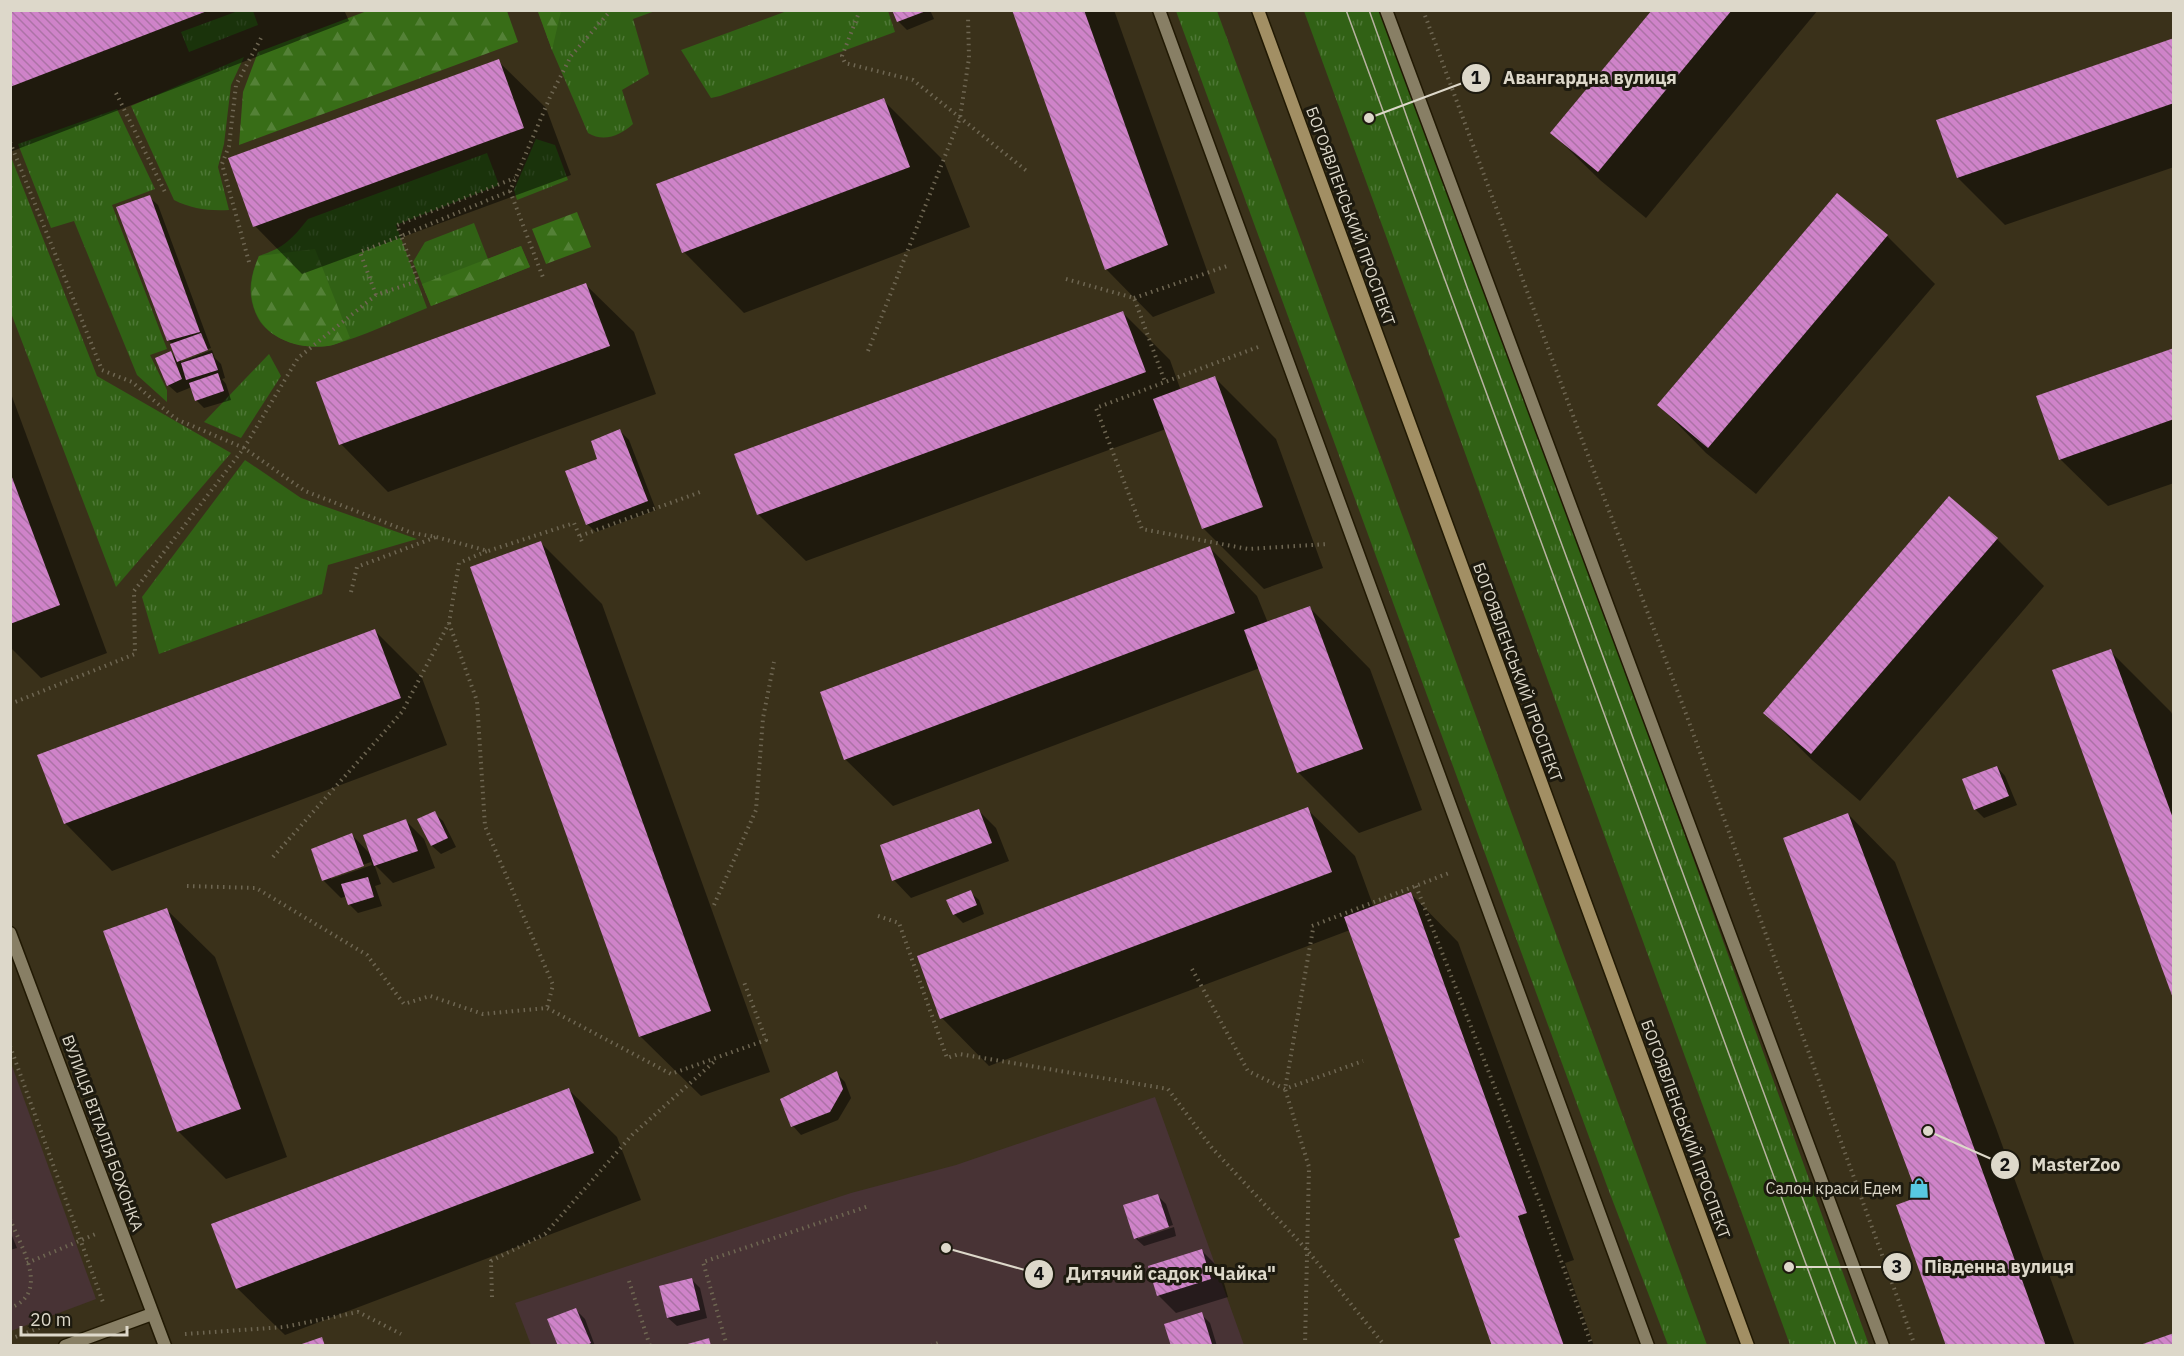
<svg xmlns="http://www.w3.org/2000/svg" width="2184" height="1356" font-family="'IBM Plex Sans',sans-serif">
  <defs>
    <pattern id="grass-tufts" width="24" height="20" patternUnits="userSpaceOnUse" patternTransform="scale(1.5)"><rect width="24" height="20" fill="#316115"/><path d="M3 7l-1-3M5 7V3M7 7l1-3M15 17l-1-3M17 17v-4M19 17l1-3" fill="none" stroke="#4e7736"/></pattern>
    <pattern id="forest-firs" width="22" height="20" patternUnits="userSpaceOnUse" patternTransform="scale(1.5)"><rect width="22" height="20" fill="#386d17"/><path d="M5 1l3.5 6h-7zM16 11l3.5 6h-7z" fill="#548137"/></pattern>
    <pattern id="building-back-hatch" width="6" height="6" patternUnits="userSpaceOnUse" patternTransform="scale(1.5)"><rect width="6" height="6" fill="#cf83c9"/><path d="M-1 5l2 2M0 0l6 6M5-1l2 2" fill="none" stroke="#ac72a6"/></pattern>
  </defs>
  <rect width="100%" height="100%" fill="#3a311a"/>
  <!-- education -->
  <g fill="#483335">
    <polygon points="11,1063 96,1299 11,1331 10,1331"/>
    <polygon points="1155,1097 1244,1345 531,1345 515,1303 851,1193 956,1165"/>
  </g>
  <!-- grass -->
  <g fill="url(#grass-tufts)">
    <polygon points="238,11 253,11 258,25 189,52 181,32"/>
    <path d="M538,11H655L633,19L649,74L622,90L633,124C621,135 604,143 588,133L552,50Z"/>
    <polygon points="787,11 888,11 895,32 720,96 711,98 681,50"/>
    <polygon points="1176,11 1217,11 1707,1345 1668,1345 1607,1186"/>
    <polygon points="1304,11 1387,11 1869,1345 1790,1345"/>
    <path d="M244,57L231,85L224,144L218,167L229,210C208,211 192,209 174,200L131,106Z"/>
    <polygon points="117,109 155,189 112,205 167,349 150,355 167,390 167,402 137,375 74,221 51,228 18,144"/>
    <polygon points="536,139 555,145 568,180 517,200 514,190"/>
    <path d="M487,153L499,185L396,225L427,308C397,320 362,337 332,345C308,351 270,341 258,318C247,297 249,278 259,256C285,247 291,240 308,219Z"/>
    <polygon points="11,157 97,376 231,453 116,587 11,313"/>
    <polygon points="474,223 488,259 521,246 530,267 431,306 413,262 425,242"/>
    <polygon points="269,354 281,376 241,438 204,422"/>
    <polygon points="245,460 301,498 417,539 328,565 322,594 159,654 142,597"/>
  </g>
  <!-- forest -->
  <g fill="url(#forest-firs)">
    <polygon points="367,11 507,11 518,42 239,145 243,92 258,52"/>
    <polygon points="538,11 561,11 552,50 538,12"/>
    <polygon points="577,212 591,247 546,264 532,229"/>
    <polygon points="521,246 530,267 431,306 422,284"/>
    <path d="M315,249L350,338C343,341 336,345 328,346C270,352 235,311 259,256Z"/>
  </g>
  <!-- shadow -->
  <g fill="#0007" fill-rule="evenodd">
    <polygon points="344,10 349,21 10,152 10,11"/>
    <polygon points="894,10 930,10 934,19 907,30 898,21"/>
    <polygon points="1014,10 1114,10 1215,293 1153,317 1106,269"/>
    <polygon points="1653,10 1818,10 1646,218 1600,180 1552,133"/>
    <polygon points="2174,39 2174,167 2005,225 1958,178"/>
    <polygon points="498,61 546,108 571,175 302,274 255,226"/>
    <polygon points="883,100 944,161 970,227 744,313 684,252"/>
    <polygon points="1838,195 1887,236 1935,284 1756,494 1706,453 1659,405"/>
    <polygon points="149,197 158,205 211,348 181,359 181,362 212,350 215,358 221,364 225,378 222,379 226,384 231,400 204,408 196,400 192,387 177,393 168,385 170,353 179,361 173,345 169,341 118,208"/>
    <polygon points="586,285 634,332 656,394 388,492 341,444"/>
    <polygon points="1123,313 1170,360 1181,391 1215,378 1276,439 1323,568 1264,589 1203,528 1166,429 806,561 758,514"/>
    <polygon points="2174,350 2174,483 2108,506 2060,459"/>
    <polygon points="10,391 107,653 41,678 10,647"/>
    <polygon points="620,431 629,440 656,510 596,532 587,524"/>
    <polygon points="1997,539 2044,586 1860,801 1812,760 1765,713"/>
    <polygon points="541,543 602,604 770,1072 701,1096 640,1036"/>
    <polygon points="1210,548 1257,596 1268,623 1310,608 1370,669 1422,810 1359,833 1298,772 1260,668 893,806 845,759"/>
    <polygon points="374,630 422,678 447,745 112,871 65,823"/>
    <polygon points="2110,651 2171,712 2174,718 2174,997"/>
    <polygon points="1997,767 2005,776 2017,805 1984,818 1975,809"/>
    <polygon points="1307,809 1355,856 1374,908 1411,894 1458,942 1574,1260 1565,1263 1594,1346 1494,1346 1462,1238 1350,930 989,1066 942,1018"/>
    <polygon points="978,810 996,828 1009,861 911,898 894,880"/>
    <polygon points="434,813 443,821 456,847 441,854 432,846"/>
    <polygon points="1848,814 1895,862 1996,1128 2075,1346 1948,1346"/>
    <path d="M406,821L424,839L435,868L393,883L374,864L381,884L375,886L382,906L358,913L349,904L347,896L341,898L323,880L352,835L371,855ZM371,862L372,865L331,879V876Z"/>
    <polygon points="970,892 979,900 984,914 963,923 954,914"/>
    <polygon points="167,910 215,957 287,1157 226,1179 178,1131"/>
    <polygon points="836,1073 845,1082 851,1098 838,1120 801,1135 793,1126"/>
    <polygon points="569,1090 617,1137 641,1200 285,1335 237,1288"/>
    <polygon points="1157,1195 1166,1204 1173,1225 1138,1236 1138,1239 1174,1227 1176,1236 1144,1246 1135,1238"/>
    <polygon points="10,1231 17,1248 10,1250"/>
    <polygon points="1202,1251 1220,1269 1228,1297 1176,1313 1158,1295"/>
    <polygon points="692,1280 700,1288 707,1318 677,1326 668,1318"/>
    <polygon points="576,1310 585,1319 595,1346 560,1346"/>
    <polygon points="1201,1314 1210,1323 1217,1346 1173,1346"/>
  </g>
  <!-- building -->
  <g fill="url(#building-back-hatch)">
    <polygon points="10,10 207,10 207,11 10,87"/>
    <polygon points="892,10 926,10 926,11 897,22"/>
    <polygon points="1012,10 1084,10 1168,245 1105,270"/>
    <polygon points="1652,10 1732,10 1598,172 1550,133"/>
    <polygon points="2174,38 2174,103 1957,178 1936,120"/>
    <polygon points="499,59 524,128 253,227 228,158"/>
    <polygon points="884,98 910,167 682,253 656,184"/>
    <polygon points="1837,193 1888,235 1708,448 1657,405"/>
    <polygon points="150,195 200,332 167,341 116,207"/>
    <polygon points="586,283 610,346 339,445 316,382"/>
    <polygon points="1123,311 1146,372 757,515 734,454"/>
    <polygon points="201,333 208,350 177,362 170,344"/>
    <polygon points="2174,348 2174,419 2059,460 2036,396"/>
    <polygon points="171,351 182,379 167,386 155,358"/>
    <polygon points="212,353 218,370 186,380 181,363"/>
    <polygon points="218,373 224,391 195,401 189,383"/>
    <polygon points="1215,376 1263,507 1202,529 1153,399"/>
    <polygon points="620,429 648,501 586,525 565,471 597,459 591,441"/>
    <polygon points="10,472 60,605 10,624"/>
    <polygon points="1949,496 1998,538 1811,754 1763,713"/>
    <polygon points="541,541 711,1011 639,1037 470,567"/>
    <polygon points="1210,546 1235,613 844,760 820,692"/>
    <polygon points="1310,606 1363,749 1297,773 1244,630"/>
    <polygon points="375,629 401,698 64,824 37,755"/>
    <polygon points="2111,649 2174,821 2174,1001 2052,670"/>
    <polygon points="1997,766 2009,796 1974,810 1962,779"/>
    <polygon points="1308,807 1332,872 940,1019 917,956"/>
    <polygon points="979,809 992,843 892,881 880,845"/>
    <polygon points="435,811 448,838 431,846 417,819"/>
    <polygon points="1848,813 1949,1079 2046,1346 1946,1346 1896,1205 1918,1197 1783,838"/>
    <polygon points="406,819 418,851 374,866 363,835"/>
    <polygon points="352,833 364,866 322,881 311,849"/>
    <polygon points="368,877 374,897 348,905 341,884"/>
    <polygon points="971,890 977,905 953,915 946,900"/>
    <polygon points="1411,892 1527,1213 1518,1216 1564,1346 1492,1346 1454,1239 1460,1237 1344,917"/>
    <polygon points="167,908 241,1109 177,1132 103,931"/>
    <polygon points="837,1071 843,1089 830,1112 791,1127 780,1099"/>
    <polygon points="569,1088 594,1153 236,1289 211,1224"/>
    <polygon points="1158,1194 1169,1227 1134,1239 1123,1205"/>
    <polygon points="1202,1249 1211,1279 1157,1296 1148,1266"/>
    <polygon points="692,1278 700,1310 667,1318 659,1286"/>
    <polygon points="576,1308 591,1343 585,1346 558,1346 547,1319"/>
    <polygon points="1202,1312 1212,1344 1171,1346 1164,1324"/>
    <polygon points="2174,1333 2174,1346 2140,1346 2140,1345"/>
    <polygon points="322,1337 325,1346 299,1346 299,1345"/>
    <polygon points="709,1338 711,1346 684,1346 684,1345"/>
  </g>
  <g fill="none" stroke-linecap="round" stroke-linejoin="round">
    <!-- lane casing -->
    <g stroke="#211903" stroke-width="15">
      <g id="lane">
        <polyline points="1159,10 1648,1346"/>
        <polyline points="1386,10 1883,1346"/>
      </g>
    </g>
    <!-- street casing -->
    <g stroke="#211903" stroke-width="15">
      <g id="street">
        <polyline points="10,933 165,1346"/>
        <polyline points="65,1346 152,1314"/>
      </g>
    </g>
    <!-- secondary casing -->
    <g stroke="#211903" stroke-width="15">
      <polyline id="secondary" points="1258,10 1748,1346"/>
    </g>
    <!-- path -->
    <g stroke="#6e6652" stroke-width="4" stroke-dasharray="1.5 4.5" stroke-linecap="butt">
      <polyline points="860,10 842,56 845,63 913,80 1028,172"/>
      <polyline points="1423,10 1578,429 1685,711 1915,1346"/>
      <polyline points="116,93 166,194"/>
      <polyline points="10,142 102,370 132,382 176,419 244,448 305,491 412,533 436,537 488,551 574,523 583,544"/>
      <polyline points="510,191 544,280"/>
      <polyline points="249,262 222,164 229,146 236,85 261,38"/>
      <polyline points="1066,279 1134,298 1165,382"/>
      <polyline points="376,295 360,252 401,236 397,225 515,178"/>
      <polyline points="1134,298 1227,266"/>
      <polyline points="1258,347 1096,408 1142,529 1248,549 1328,544"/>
      <polyline points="868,351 960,118 969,58 968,16"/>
      <polyline points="580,536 703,491"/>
      <polyline points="351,592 357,567 436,537"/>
      <polyline points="449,623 477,701 485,826 553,985 547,1008"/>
      <polyline points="10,704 135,654 134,591 244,448 298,358 376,295 418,281 401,236 510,191 550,97 571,56 611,10"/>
      <polyline points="273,857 402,712 449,623 459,563 487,551"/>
      <polyline points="187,886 256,888 367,955 404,1004 430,996 483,1014 547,1008 671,1074 766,1040 744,982"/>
      <polyline points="1416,886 1540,1203 1592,1346"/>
      <polyline points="714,905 756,810 763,718 774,662"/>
      <polyline points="878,916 899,923 947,1058 959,1054 1168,1089 1212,1148 1307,1250 1385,1346"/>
      <polyline points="1312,926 1449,873"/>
      <polyline points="1192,969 1248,1071 1285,1089 1363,1061"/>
      <polyline points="10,1046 104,1305"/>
      <path d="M10,1219C21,1247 51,1293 10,1308"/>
      <polyline points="27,1263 98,1233"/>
      <polyline points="629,1281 650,1346"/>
      <polyline points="492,1297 491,1261 545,1234 632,1135 716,1060"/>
      <polyline points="185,1334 284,1327 358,1312 401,1334"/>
      <polyline points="10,1339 52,1323"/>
      <polyline points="727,1346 703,1262 869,1206"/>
      <polyline points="931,1346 938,1343"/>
      <polyline points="1305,1346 1309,1167 1285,1089 1313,929"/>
    </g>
    <!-- lane -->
    <use href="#lane" stroke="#887f65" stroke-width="12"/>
    <!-- street -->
    <use href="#street" stroke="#887f65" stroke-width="12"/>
    <!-- secondary -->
    <use href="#secondary" stroke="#a28f64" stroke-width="12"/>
    <!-- tram -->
    <g stroke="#b8b2a2" stroke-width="1.5">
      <polyline points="1346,10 1836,1346"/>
      <polyline points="1369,10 1467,287 1857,1346"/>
    </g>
  </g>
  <!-- icons -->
  <defs>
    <g id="shop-bare" transform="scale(1.62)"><path d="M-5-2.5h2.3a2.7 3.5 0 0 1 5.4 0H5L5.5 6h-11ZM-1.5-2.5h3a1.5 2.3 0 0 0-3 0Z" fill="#57c9e2" stroke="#1d1a0f" stroke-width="2.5" paint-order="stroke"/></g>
  </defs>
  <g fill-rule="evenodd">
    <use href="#shop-bare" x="1919" y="1188"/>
  </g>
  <g text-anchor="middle" stroke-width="6" stroke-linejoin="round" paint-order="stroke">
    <!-- street labels -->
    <g font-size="16" fill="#ddd8ca" stroke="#1d1a0f">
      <text transform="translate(1351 216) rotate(70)" y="6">БОГОЯВЛЕНСЬКИЙ ПРОСПЕКТ</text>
      <text transform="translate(1518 672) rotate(70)" y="6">БОГОЯВЛЕНСЬКИЙ ПРОСПЕКТ</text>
      <text transform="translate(1686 1129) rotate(70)" y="6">БОГОЯВЛЕНСЬКИЙ ПРОСПЕКТ</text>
      <text transform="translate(103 1133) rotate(70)" y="6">ВУЛИЦЯ ВІТАЛІЯ БОХОНКА</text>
    </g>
    <!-- poi labels -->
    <g font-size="16" fill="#ddd8ca" stroke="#1d1a0f" text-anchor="end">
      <text x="1902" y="1194">Салон краси Едем</text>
    </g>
  </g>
  <!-- callouts -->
  <path fill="none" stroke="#ddd8ca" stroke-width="2" d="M1369 118L1476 78M1928 1131L2005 1165M1789 1267L1897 1267M946 1248L1039 1274"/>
  <g fill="#ddd8ca" stroke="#1d1a0f" stroke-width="2">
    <circle cx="1369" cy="118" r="6"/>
    <circle cx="1928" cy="1131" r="6"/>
    <circle cx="1789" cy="1267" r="6"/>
    <circle cx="946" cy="1248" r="6"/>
    <circle cx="1476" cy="78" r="15"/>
    <circle cx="2005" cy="1165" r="15"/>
    <circle cx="1897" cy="1267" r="15"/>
    <circle cx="1039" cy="1274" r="15"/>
  </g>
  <g font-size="18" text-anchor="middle" font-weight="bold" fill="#111">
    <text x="1476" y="84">1</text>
    <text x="2005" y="1171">2</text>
    <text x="1897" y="1273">3</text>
    <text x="1039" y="1280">4</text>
  </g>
  <g font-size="18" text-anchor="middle" font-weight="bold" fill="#ddd8ca" stroke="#1d1a0f" stroke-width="6" stroke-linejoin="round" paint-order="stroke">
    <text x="1590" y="84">Авангардна вулиця</text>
    <text x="2076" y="1171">MasterZoo</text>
    <text x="1999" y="1273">Південна вулиця</text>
    <text x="1171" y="1280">Дитячий садок "Чайка"</text>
  </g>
  <!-- border -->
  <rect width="2184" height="1356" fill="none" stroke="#ddd8ca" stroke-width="24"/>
  <!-- scale -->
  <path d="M21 1326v9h106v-9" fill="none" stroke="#ddd8ca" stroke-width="3"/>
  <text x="30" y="1326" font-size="18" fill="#ddd8ca" stroke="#1d1a0f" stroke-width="4.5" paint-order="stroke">20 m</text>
</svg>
